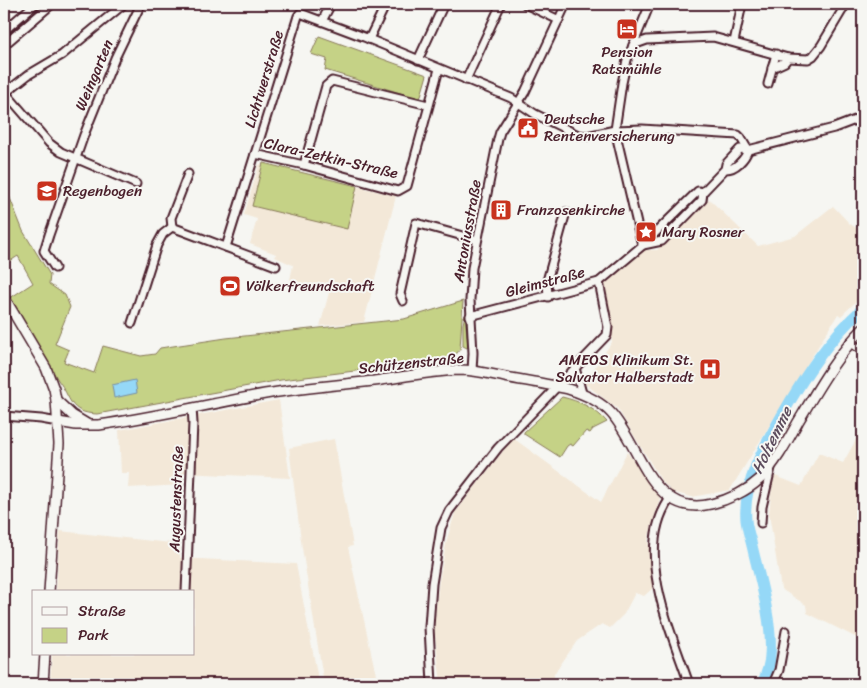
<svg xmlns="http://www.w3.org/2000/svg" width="867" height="688" font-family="Sriracha,sans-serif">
  <rect width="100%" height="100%" fill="#f6f6f2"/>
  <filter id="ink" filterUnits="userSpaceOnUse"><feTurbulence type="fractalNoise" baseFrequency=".02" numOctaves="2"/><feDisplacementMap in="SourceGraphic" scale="10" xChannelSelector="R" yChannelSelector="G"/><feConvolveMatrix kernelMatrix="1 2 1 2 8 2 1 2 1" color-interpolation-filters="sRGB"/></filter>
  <g filter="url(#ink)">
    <!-- built -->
    <g fill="#f3e8d8">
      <polygon points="263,163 396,196 364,322 320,326 330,289 290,280 293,265 275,257 276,254 250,244 257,219 244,215 259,165"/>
      <polygon points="709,199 758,246 795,236 833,206 850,224 863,232 863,295 841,316 838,314 730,490 692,497 672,492 661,480 618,409 584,383 612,342 605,284 644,250 657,250"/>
      <polygon points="279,400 290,478 184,473 183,485 128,488 129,473 121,473 119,430"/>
      <polygon points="863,427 863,641 807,613 806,605 781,589 769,514 773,475 801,486 819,453 843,463"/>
      <polygon points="513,438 601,502 627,452 660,498 648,539 654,587 644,596 635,593 624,614 610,628 602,624 577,641 554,674 554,684 441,684 434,626 439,581 447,539 455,513"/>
      <polygon points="334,439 353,546 348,547 378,684 324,684 302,548 289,448"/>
      <polygon points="60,531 180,544 180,558 296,564 319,684 50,684 52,654 194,654 194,592 56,592"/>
    </g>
    <!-- green -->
    <g fill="#c5d286" stroke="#887858">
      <polygon points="319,36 427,75 420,99 325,70 327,59 311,54"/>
      <polygon points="263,163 357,186 347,229 252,206"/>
      <path d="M4,183L23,231L50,275L49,284L65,295L70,307L55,344L69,350L64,362L94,373L103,346L141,356L155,354L160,348L226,338L404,319L463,301L460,349L451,361L363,370L281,380L97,414C68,413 72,398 58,380L10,298L33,283L18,256L4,265Z"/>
      <polygon points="465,315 468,347 467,348 463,346 463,324"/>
      <path d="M562,397C579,401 595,408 607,422L593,429L590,433L586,431L573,446L570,444L567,446L560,457L524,434V432Z"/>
    </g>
    <!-- water -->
    <polygon fill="#95d8f7" stroke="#778ea5" points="135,380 137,393 114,398 112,385"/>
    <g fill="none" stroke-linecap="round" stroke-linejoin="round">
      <!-- river -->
      <path stroke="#95d8f7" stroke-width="11" d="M762,684C766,675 770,666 770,655C773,625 760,579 753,550C751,540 747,530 746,520C743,483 763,448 781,417C805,375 827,341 863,308"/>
      <!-- minor casing -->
      <g stroke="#4a1f2b" stroke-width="11">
        <g id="minor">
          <polyline points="525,4 559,20"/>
          <polyline points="322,21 331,4"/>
          <polyline points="4,31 35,4"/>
          <polyline points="369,39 386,4"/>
          <polyline points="734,42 742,4"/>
          <polyline points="4,45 52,4"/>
          <polyline points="633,45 647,40 713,37 788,58 808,59 813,56 821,46 846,4"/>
          <polyline points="418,60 444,4"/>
          <polyline points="772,68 785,62 788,58"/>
          <polyline points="466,80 501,4"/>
          <polyline points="768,84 776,54"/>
          <polyline points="4,91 49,143 61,152 136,184"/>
          <polyline points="5,93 28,75 62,55 124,4"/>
          <polyline points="255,154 304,165 398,191 407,186 439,69"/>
          <polyline points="304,165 326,86 332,81 428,105"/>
          <path d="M703,192L698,191L643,245L662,241L702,200L703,192L725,169L726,164L740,149L748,150C745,159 735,170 725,169"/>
          <polyline points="172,227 171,218 188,174"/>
          <polyline points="226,247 298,16 300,13 364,37 511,98 535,114 578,135 587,136 615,130 642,129 738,135 741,138 748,150 834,128 863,117"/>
          <polyline points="55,268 44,251 49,235 84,135 115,58 141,4"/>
          <polyline points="548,297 547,281 566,212"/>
          <polyline points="403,301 400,294 416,223 477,240"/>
          <polyline points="470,316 599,282 643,245 641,241 615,130 622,83 627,60 650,4"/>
          <polyline points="132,323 157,245 163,234 172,227 276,266"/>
          <polyline points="850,342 863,351"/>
          <polyline points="575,368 582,393"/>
          <polyline points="472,371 473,353 470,300 472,268 498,139 500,132 525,92 566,4"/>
          <polyline points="4,416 41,419 58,422"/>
          <path d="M671,497C632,550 671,630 689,684"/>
          <polyline points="761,523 762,507 771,468"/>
          <polyline points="186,592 193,423 192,408"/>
          <polyline points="432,684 429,627 432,584 441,528 449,511 498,448 607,335 608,327 599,282"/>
          <polyline points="773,684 779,670 786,631"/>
        </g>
      </g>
      <!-- major casing -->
      <g stroke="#4a1f2b" stroke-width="12">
        <g id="major">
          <polyline points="4,297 46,368 54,389 56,400 59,444 49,592"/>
          <polyline points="56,400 72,415 87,424"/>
          <path d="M58,422L76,425H99C154,417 209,404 265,394C301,388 338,385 374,381C402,377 431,371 460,370C475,370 490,374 505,377C526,381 548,384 568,389C584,394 600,401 611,413C640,445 652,519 711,504C728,500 747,491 760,479C776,463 787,442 798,422C817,390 836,356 863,329"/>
          <polyline points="43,684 45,654"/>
        </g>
      </g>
      <!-- minor -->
      <use href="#minor" stroke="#f6f6f2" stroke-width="7"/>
      <!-- major -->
      <use href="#major" stroke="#f6f6f2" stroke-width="9"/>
      <!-- tram -->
      <polyline stroke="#4a1f2b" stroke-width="1" points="4,39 45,4"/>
    </g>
  </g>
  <!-- icons -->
  <defs>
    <g id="hotel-square" transform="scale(1.125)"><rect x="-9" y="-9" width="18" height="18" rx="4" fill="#c8321e" stroke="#f6f6f2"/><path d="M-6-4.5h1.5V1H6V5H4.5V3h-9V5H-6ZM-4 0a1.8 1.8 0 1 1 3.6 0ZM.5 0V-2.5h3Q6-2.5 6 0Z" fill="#fff"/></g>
    <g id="civic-square" transform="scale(1.125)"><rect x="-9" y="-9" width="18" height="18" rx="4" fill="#c8321e" stroke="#f6f6f2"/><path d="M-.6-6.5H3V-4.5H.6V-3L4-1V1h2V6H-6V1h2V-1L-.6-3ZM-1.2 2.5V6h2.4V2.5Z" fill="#fff"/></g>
    <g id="school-square" transform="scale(1.125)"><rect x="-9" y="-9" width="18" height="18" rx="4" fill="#c8321e" stroke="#f6f6f2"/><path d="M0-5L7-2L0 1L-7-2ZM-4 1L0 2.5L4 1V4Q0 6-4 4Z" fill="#fff"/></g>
    <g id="building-square" transform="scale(1.125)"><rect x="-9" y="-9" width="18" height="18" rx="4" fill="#c8321e" stroke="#f6f6f2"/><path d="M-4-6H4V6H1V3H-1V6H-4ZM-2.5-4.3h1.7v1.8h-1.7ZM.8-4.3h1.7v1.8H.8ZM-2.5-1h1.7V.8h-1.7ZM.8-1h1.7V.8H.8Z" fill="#fff"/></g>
    <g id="sight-square" transform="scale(1.125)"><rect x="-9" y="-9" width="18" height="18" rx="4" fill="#c8321e" stroke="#f6f6f2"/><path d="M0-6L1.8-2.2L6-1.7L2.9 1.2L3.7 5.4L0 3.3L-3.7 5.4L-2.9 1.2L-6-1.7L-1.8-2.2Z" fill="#fff"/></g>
    <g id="stadium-square" transform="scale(1.125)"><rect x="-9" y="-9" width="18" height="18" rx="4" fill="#c8321e" stroke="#f6f6f2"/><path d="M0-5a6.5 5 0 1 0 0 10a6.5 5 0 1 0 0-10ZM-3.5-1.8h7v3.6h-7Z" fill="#fff"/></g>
    <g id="hospital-square" transform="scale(1.125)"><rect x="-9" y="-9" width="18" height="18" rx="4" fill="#c8321e" stroke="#f6f6f2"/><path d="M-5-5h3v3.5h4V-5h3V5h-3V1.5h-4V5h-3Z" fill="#fff"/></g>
  </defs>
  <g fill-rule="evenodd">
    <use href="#hotel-square" x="627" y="29"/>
    <use href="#civic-square" x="528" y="128"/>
    <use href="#school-square" x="47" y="191"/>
    <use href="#building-square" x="501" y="210"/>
    <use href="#sight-square" x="646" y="232"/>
    <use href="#stadium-square" x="230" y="286"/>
    <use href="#hospital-square" x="710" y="369"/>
  </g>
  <g text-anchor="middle" stroke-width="4" stroke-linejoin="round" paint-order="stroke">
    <!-- poi labels -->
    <g font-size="15" fill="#4a1f2b" stroke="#f6f6f2" text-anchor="start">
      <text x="627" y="57" text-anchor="middle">Pension<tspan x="627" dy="17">Ratsmühle</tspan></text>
      <text x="544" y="124">Deutsche<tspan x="544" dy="17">Rentenversicherung</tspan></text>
      <text x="63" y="196">Regenbogen</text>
      <text x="517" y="215">Franzosenkirche</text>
      <text x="662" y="237">Mary Rosner</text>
      <text x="246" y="291">Völkerfreundschaft</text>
      <text x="694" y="365" text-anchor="end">AMEOS Klinikum St.<tspan x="694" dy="17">Salvator Halberstadt</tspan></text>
    </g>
    <!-- street labels -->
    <g font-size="15" fill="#4a1f2b" stroke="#f6f6f2">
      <text transform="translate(94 75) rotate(-67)" y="5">Weingarten</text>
      <text transform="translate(264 79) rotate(-73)" y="5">Lichtwerstraße</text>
      <text transform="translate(331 158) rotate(13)" y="5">Clara-Zetkin-Straße</text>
      <text transform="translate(467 231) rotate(-80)" y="5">Antoniusstraße</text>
      <text transform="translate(545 282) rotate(-15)" y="5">Gleimstraße</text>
      <text transform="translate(411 363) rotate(-6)" y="5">Schützenstraße</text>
      <text transform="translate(176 499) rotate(-88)" y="5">Augustenstraße</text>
    </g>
    <!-- water labels -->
    <g font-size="16" font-style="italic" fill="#5d4d5e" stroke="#f6f6f2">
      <text transform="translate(771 440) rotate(-64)" y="6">Holtemme</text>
    </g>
  </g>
  <!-- margin -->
  <rect width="867" height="688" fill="none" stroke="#f6f6f2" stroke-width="20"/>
  <rect x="10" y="10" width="847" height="668" fill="none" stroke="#4a1f2b" stroke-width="2" filter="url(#ink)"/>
  <!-- legend -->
  <rect x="32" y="590" width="162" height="65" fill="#f6f6f2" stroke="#b1a0a2"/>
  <rect x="42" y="607" width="25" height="8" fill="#f6f6f2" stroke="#b1a0a2"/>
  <text x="78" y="616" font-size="15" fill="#4a1f2b">Straße</text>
  <rect x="42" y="628" width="25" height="15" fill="#c5d286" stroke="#b1a0a2"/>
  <text x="78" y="640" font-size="15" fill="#4a1f2b">Park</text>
</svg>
